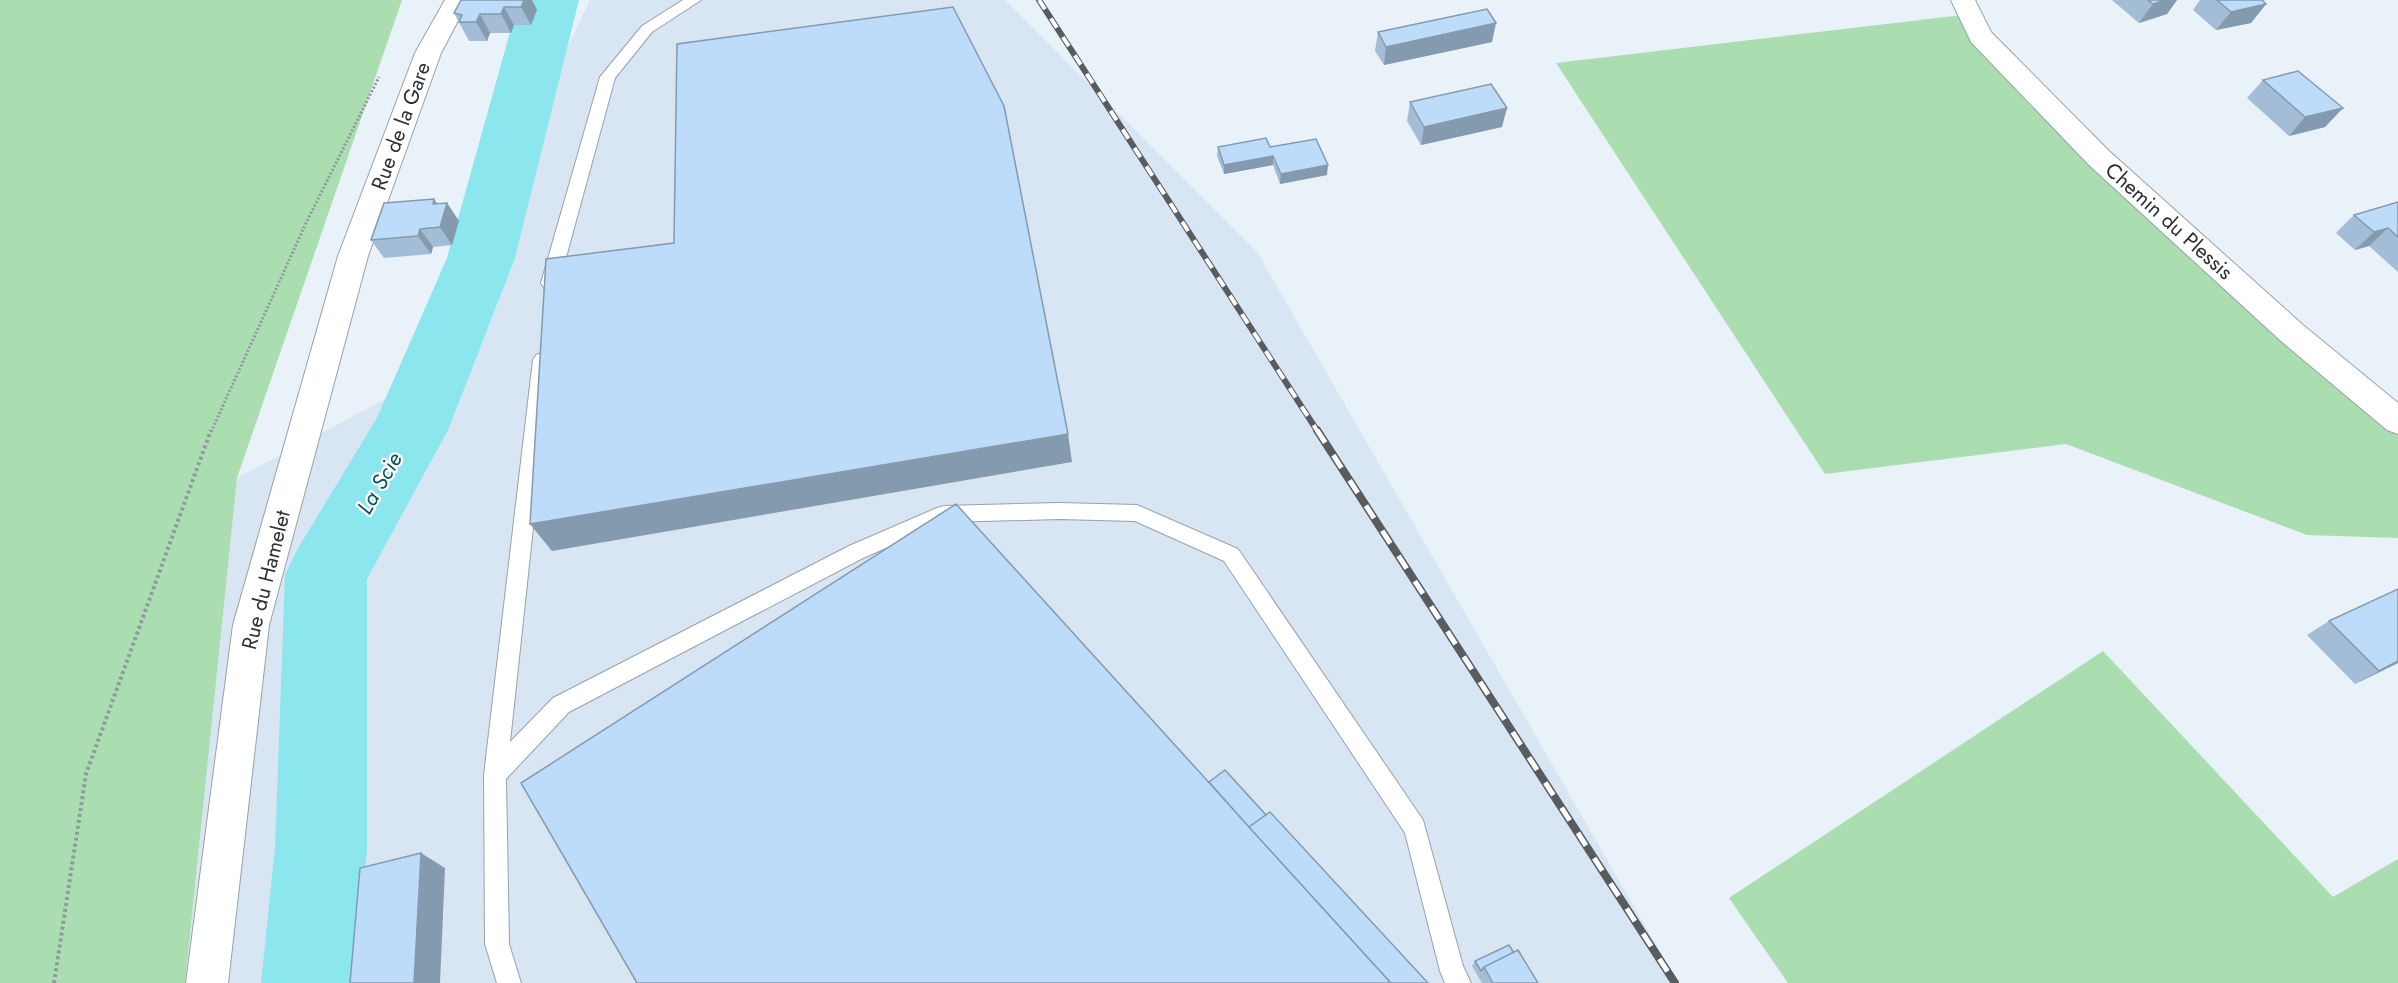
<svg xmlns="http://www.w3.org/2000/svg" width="2398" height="983" font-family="Jost,sans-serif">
  <rect width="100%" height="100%" fill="#e9f1f9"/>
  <!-- built -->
  <polygon fill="#d8e5f2" points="590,0 1005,0 1257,252 1678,983 185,983 237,478 408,387"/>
  <!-- green -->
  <g fill="#aadeb1">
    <polygon points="0,0 402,0 237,478 185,983 0,983"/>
    <polygon points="1963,15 2398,432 2398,538 2307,535 2066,444 1825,474 1556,63"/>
    <polygon points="2103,651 2333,897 2398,859 2398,983 1788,983 1729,898"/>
  </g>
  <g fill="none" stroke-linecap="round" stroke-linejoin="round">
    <!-- river -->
    <polygon fill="#8ce6ed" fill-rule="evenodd" points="519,0 579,0 515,258 448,430 367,579 367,848 357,983 261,983 275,848 285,575 297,550 377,418 447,258"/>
    <!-- service casing -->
    <g stroke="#9aa1a8" stroke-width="2">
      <g id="service">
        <polygon points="683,0 701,0 652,32 615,78 559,283 556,288 550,290 544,288 541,283 600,77 642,26"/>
        <polygon points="542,353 548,355 551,360 510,742 553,698 849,546 937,508 944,506 1059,503 1137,505 1238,549 1423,820 1463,966 1471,983 1445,983 1440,971 1405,833 1224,561 1135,521 1059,519 945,522 863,558 569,712 506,779 509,944 521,983 497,983 485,944 484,775 533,360 536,355"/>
      </g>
    </g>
    <!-- minor casing -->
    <g stroke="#9aa1a8" stroke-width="2">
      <polygon id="minor" points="1951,0 1975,0 1991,32 2109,151 2303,325 2398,403 2398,434 2387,430 2281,341 2089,165 1971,42"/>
    </g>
    <!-- tertiary casing -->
    <g stroke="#9aa1a8" stroke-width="2">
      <polygon id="tertiary" points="445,0 469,0 441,53 368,256 269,625 228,983 186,983 233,625 338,256 415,53"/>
    </g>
    <!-- path-far1 -->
    <polyline stroke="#92989e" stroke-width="3" stroke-dasharray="2 2" stroke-linecap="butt" points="211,432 306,223 379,77"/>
    <!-- path -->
    <polyline stroke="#92989e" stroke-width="4" stroke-dasharray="3 3" stroke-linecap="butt" points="54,983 86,774 211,430"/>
    <!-- service -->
    <use href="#service" fill="#fff" fill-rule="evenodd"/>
    <!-- minor -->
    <use href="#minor" fill="#fff" fill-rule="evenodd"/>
    <!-- tertiary -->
    <use href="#tertiary" fill="#fff" fill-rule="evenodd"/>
    <!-- rail-far1 casing -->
    <g stroke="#585c60" stroke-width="6">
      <polyline id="rail-far1" points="1039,0 1318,432"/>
    </g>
    <!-- rail casing -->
    <g stroke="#585c60" stroke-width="8">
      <polyline id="rail" points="1317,430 1675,983"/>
    </g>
    <!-- rail-far1 -->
    <use href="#rail-far1" stroke="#fff" stroke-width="4" stroke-dasharray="11" stroke-linecap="butt"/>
    <!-- rail -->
    <use href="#rail" stroke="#fff" stroke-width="5" stroke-dasharray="15" stroke-linecap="butt"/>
  </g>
  <!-- wall -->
  <g fill="#a3bdd6">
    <polygon points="532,0 537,10 531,25 514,25 511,33 490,33 487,41 469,41 454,13"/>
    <polygon points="2112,0 2177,0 2167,14 2139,23"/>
    <polygon points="2200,0 2262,0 2266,4 2251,23 2216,30 2193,10"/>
    <polygon points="1378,32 1492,42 1384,65 1375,51"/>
    <polygon points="2263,80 2343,108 2325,127 2289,136 2247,98"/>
    <polygon points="1410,102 1502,127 1421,145 1407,121"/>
    <polygon points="1218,147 1270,147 1327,175 1280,184 1273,165 1224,174 1217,156"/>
    <polygon points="2398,202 2398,272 2369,246 2355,250 2336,233 2354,215"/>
    <polygon points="447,203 459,221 452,245 433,247 431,254 384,258 371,240"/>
    <polygon points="2329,621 2398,663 2355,684 2307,635"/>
    <polygon points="1514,953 1538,983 1482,983 1472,966 1475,961"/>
  </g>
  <!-- shaded-wall -->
  <g fill="#849aae">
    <polygon points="524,0 532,0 537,10 531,25 521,7"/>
    <polygon points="2165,0 2177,0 2167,14 2139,23 2153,4"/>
    <polygon points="2266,4 2251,23 2216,30 2231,12"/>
    <polygon points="504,7 514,25 511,33 501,14"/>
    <polygon points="480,14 490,33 487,41 476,22"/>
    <polygon points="1496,23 1492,42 1384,65 1386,47"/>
    <polygon points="1507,108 1502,127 1421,145 1424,127"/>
    <polygon points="2343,108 2325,127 2289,136 2305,117"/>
    <polygon points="1273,156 1273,165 1224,174 1224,165"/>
    <polygon points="1328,165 1327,175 1280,184 1281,174"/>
    <polygon points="434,199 444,213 447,203 459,221 452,245 440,227 433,204"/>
    <polygon points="2388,228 2369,246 2355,250 2374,232"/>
    <polygon points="420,229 433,247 431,254 418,236"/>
    <polygon points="1068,434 1072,462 552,551 530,524"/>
    <polygon points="2398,661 2398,663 2355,684 2379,671"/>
    <polygon points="421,853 445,868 440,983 414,983"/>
  </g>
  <!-- building -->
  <g fill="#bddcf9" stroke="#849aae" stroke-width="1.5">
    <polygon points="461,0 524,0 521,7 504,7 501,14 480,14 476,22 459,22 462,15 454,13"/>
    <polygon points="2148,0 2165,0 2153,4"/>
    <polygon points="2217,0 2262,0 2266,4 2231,12"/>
    <polygon points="953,7 1004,106 1068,434 530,524 546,259 674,243 677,44"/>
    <polygon points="1487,9 1496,23 1386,47 1378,32"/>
    <polygon points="2298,71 2343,108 2305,117 2263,80"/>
    <polygon points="1491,84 1507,108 1424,127 1410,102"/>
    <polygon points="1266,138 1270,147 1316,139 1328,165 1281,174 1273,156 1224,165 1218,147"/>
    <polygon points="434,199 433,204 447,203 440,227 420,229 418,236 371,240 384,203"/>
    <polygon points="2398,202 2398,237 2388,228 2374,232 2354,215"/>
    <polygon points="956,504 1391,983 637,983 521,783"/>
    <polygon points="2398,589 2398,661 2379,671 2329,621"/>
    <polygon points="1225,770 1266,815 1249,827 1209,782"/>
    <polygon points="1270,812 1428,983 1391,983 1249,827"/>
    <polygon points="421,853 414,983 350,983 360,868"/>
    <polygon points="1509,945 1514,953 1484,967 1481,971 1475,961"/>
    <polygon points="1518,950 1538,983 1493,983 1484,967"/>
  </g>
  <g text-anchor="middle" stroke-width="4.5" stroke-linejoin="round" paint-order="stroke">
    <!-- street labels -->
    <g font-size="21" fill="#2d3033" stroke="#fff">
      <text transform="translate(401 126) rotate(-70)" y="7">Rue de la Gare</text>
      <text transform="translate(2169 221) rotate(42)" y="7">Chemin du Plessis</text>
      <text transform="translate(266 580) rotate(-76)" y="7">Rue du Hamelet</text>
    </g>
    <!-- water labels -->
    <g font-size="22" font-style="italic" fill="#00565b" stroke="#fff">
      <text transform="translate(379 483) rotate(-60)" y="8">La Scie</text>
    </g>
  </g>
</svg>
